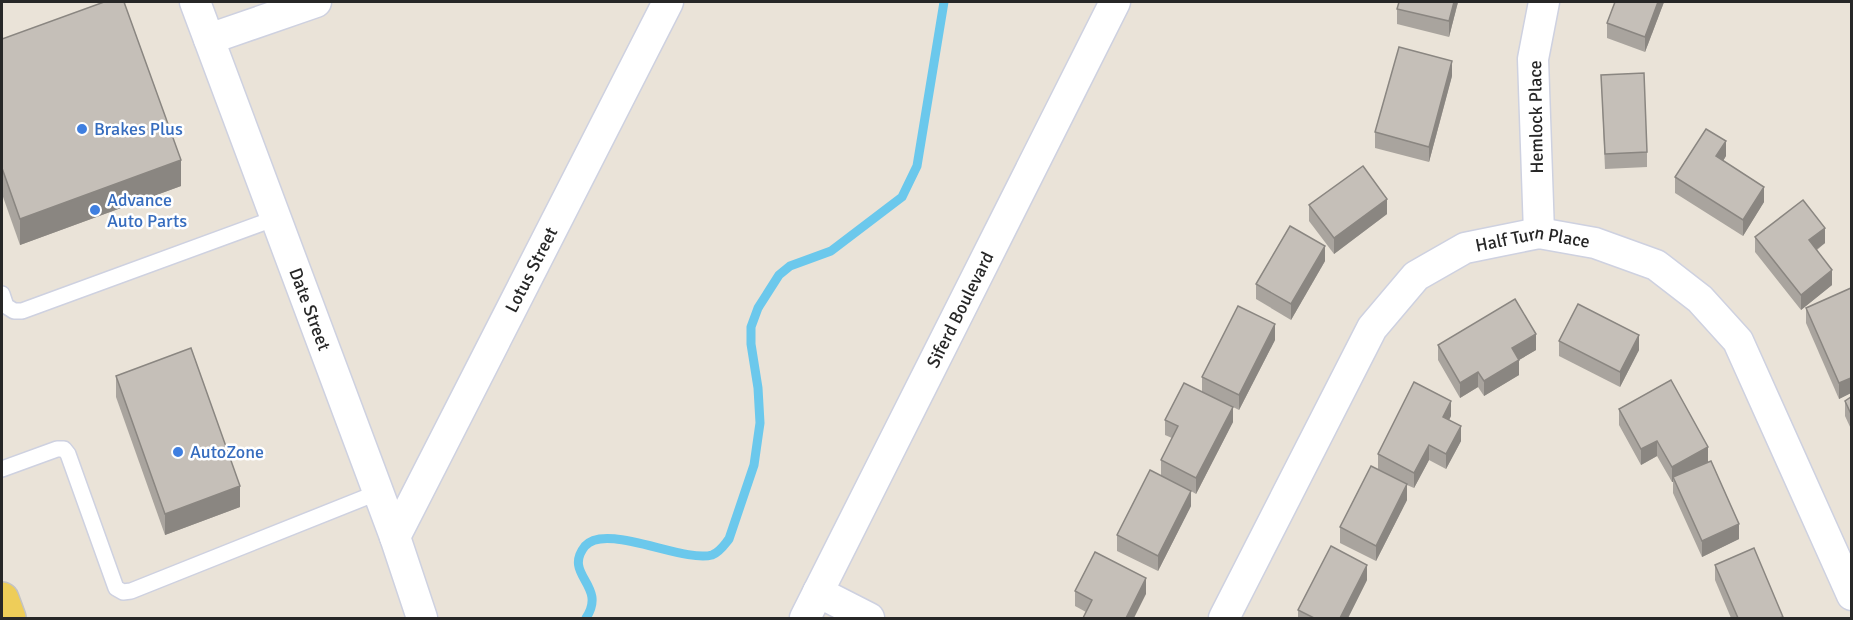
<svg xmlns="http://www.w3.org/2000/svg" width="1853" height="620" font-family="Signika,sans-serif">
  <rect width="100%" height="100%" fill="#eae3d8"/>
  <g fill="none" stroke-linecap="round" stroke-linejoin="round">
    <!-- stream -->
    <path stroke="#6bc8ec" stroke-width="9" d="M586,618C608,585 562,575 585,546C605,522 683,563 712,555C720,552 724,545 729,539L754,465L760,423L758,388L751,344V327L758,308L779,275L790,266L831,251L902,197L917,166L944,2"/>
    <!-- lane casing -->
    <g stroke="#ced1e0" stroke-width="18">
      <g id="lane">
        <polyline points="2,294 6,306 14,311 22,311 276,218"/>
        <polyline points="2,469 57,449 64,449 68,454 116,588 123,592 131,591 379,492"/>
      </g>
    </g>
    <!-- street casing -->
    <g stroke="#ced1e0" stroke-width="33">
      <g id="street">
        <path id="s1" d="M195,2L395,537L422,618"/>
        <polyline points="209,39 316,2"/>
        <polyline points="1539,233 1533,59 1544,2"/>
        <path id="s2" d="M395,537L668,2"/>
        <polyline points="818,592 869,618"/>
        <path id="s3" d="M805,618L1115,2"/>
        <path id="s4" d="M1224,618L1372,328L1416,276L1465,248L1539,233L1595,243L1656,265L1700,299L1738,341L1852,595"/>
      </g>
    </g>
    <!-- primary casing -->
    <g stroke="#c3c3c3" stroke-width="36">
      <polyline id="primary" points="2,599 9,618"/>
    </g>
    <!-- lane -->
    <use href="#lane" stroke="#fff" stroke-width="15"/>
    <!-- street -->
    <use href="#street" stroke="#fff" stroke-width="30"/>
    <!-- primary -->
    <use href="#primary" stroke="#eecd59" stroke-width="33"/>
  </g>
  <!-- wall -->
  <g fill="#a9a49e">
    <polygon points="1399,2 1458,2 1449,37 1397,24 1397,9"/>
    <polygon points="1615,2 1664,2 1645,52 1607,38 1607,23"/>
    <polygon points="2,39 181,186 20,245 2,194"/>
    <polygon points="1601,75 1647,152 1647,167 1605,169"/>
    <polygon points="1452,76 1429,162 1375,148 1375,132"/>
    <polygon points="1726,156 1723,161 1764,202 1743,236 1675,193 1675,177"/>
    <polygon points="1309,205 1387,214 1334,254 1309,221"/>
    <polygon points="1755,237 1825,243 1817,250 1832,285 1801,310 1755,252"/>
    <polygon points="1325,261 1291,320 1256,299 1256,284"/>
    <polygon points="1851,288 1851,393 1839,399 1806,323 1806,308"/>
    <polygon points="1275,340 1239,410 1233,407 1233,422 1196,494 1191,491 1191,506 1158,571 1117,551 1117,535 1161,476 1161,460 1172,438 1165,435 1165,420 1202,392 1202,377"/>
    <polygon points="1559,341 1639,350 1620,387 1559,356"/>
    <polygon points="1438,345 1536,350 1519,360 1519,375 1484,396 1478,387 1460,398 1438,360"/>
    <polygon points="116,376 240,507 165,535 116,397"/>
    <polygon points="1851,397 1851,429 1845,416 1845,401"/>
    <polygon points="1619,409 1708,462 1739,539 1702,557 1673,493 1673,482 1672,482 1657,456 1641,465 1619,425"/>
    <polygon points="1451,416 1449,420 1461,441 1446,469 1429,460 1414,488 1407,485 1407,500 1376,561 1340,543 1340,527 1378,469 1378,454"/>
    <polygon points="1715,565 1783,618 1731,618 1715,580"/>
    <polygon points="1367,580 1348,618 1298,618 1298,610"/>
    <polygon points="1075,591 1146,594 1086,612 1075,606"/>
  </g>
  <!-- shaded-wall -->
  <g fill="#8a8681">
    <polygon points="1454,2 1458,2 1449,37 1449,21"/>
    <polygon points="1658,2 1664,2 1645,52 1645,37"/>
    <polygon points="1452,61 1452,76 1429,162 1429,147"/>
    <polygon points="1726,141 1726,156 1716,172 1716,156"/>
    <polygon points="181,160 181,186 20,245 20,219"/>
    <polygon points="1764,187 1764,202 1743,236 1743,220"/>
    <polygon points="1387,199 1387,214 1334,254 1334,238"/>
    <polygon points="1825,228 1825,243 1809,255 1809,240"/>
    <polygon points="1325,246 1325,261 1291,320 1291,304"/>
    <polygon points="1832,270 1832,285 1801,310 1801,295"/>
    <polygon points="1275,324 1275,340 1239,410 1239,395"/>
    <polygon points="1536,334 1536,350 1519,360 1519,375 1484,396 1484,381 1512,348"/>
    <polygon points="1639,335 1639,350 1620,387 1620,372"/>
    <polygon points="1478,372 1478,387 1460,398 1460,383"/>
    <polygon points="1851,378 1851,393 1839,399 1839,383"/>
    <polygon points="1451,401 1451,416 1443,432 1443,417"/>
    <polygon points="1233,407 1233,422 1196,494 1196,478"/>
    <polygon points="1461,426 1461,441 1446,469 1446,454"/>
    <polygon points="1657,441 1657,456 1641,465 1641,449"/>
    <polygon points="1429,445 1429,460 1414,488 1414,473"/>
    <polygon points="1708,447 1708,462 1673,477 1673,482 1672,482 1672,467"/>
    <polygon points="1407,484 1407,500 1376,561 1376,546"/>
    <polygon points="240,486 240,507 165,535 165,514"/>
    <polygon points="1191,491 1191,506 1158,571 1158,556"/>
    <polygon points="1739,524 1739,539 1702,557 1702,541"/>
    <polygon points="1367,565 1367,580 1348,618 1340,618"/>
    <polygon points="1146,578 1146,594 1134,618 1126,618"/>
  </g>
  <!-- building -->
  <g fill="#c5bfb8" stroke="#8a8681" stroke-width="1.5">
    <polygon points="104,2 124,2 181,160 20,219 2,168 2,39"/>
    <polygon points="1399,2 1454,2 1449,21 1397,9"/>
    <polygon points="1615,2 1658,2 1645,37 1607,23"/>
    <polygon points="1399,47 1452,61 1429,147 1375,132"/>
    <polygon points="1644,73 1647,152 1605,154 1601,75"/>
    <polygon points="1706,129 1726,141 1716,156 1764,187 1743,220 1675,177"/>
    <polygon points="1363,166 1387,199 1334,238 1309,205"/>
    <polygon points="1803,200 1825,228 1809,240 1832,270 1801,295 1755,237"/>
    <polygon points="1290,226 1325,246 1291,304 1256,284"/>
    <polygon points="1851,288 1851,378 1839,383 1806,308"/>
    <polygon points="1515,299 1536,334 1512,348 1519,360 1484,381 1478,372 1460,383 1438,345"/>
    <polygon points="1578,304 1639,335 1620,372 1559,341"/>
    <polygon points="1238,306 1275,324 1239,395 1202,377"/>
    <polygon points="191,348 240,486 165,514 116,376"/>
    <polygon points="1671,380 1708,447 1672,467 1657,441 1641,449 1619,409"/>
    <polygon points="1414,382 1451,401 1443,417 1461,426 1446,454 1429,445 1414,473 1378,454"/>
    <polygon points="1184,383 1233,407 1196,478 1161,460 1178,426 1165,420"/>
    <polygon points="1851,397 1851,414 1845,401"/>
    <polygon points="1711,461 1739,524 1702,541 1673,477"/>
    <polygon points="1371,466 1407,484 1376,546 1340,527"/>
    <polygon points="1150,470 1191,491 1158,556 1117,535"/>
    <polygon points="1331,546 1367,565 1340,618 1314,618 1298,610"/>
    <polygon points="1754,548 1783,617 1779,618 1738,618 1715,565"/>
    <polygon points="1095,552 1146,578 1126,618 1083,618 1092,600 1075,591"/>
  </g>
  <!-- markers -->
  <g fill="#3f7fe0" stroke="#fff" stroke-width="2">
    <circle cx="82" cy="129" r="6"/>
    <circle cx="95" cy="210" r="6"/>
    <circle cx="178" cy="452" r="6"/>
  </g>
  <g text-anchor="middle" stroke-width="5" stroke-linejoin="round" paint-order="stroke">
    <!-- street labels -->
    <g font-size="18" fill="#272727" stroke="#fff">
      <text transform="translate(1536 117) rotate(-91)" y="6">Hemlock Place</text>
      <text dy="6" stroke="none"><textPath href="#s4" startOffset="519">Half Turn Place</textPath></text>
      <text dy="6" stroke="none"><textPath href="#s2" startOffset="300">Lotus Street</textPath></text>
      <text dy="6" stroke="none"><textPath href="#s1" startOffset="328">Date Street</textPath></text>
      <text dy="6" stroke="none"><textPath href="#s3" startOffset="345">Siferd Boulevard</textPath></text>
    </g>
    <!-- shop labels -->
    <g font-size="18" fill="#366cbe" stroke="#fff" text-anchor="start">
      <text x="94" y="135">Brakes Plus</text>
      <text x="107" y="206">Advance<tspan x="107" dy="21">Auto Parts</tspan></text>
      <text x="190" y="458">AutoZone</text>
    </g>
  </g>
  <!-- border -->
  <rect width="1853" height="620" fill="none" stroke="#272727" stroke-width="6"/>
</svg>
